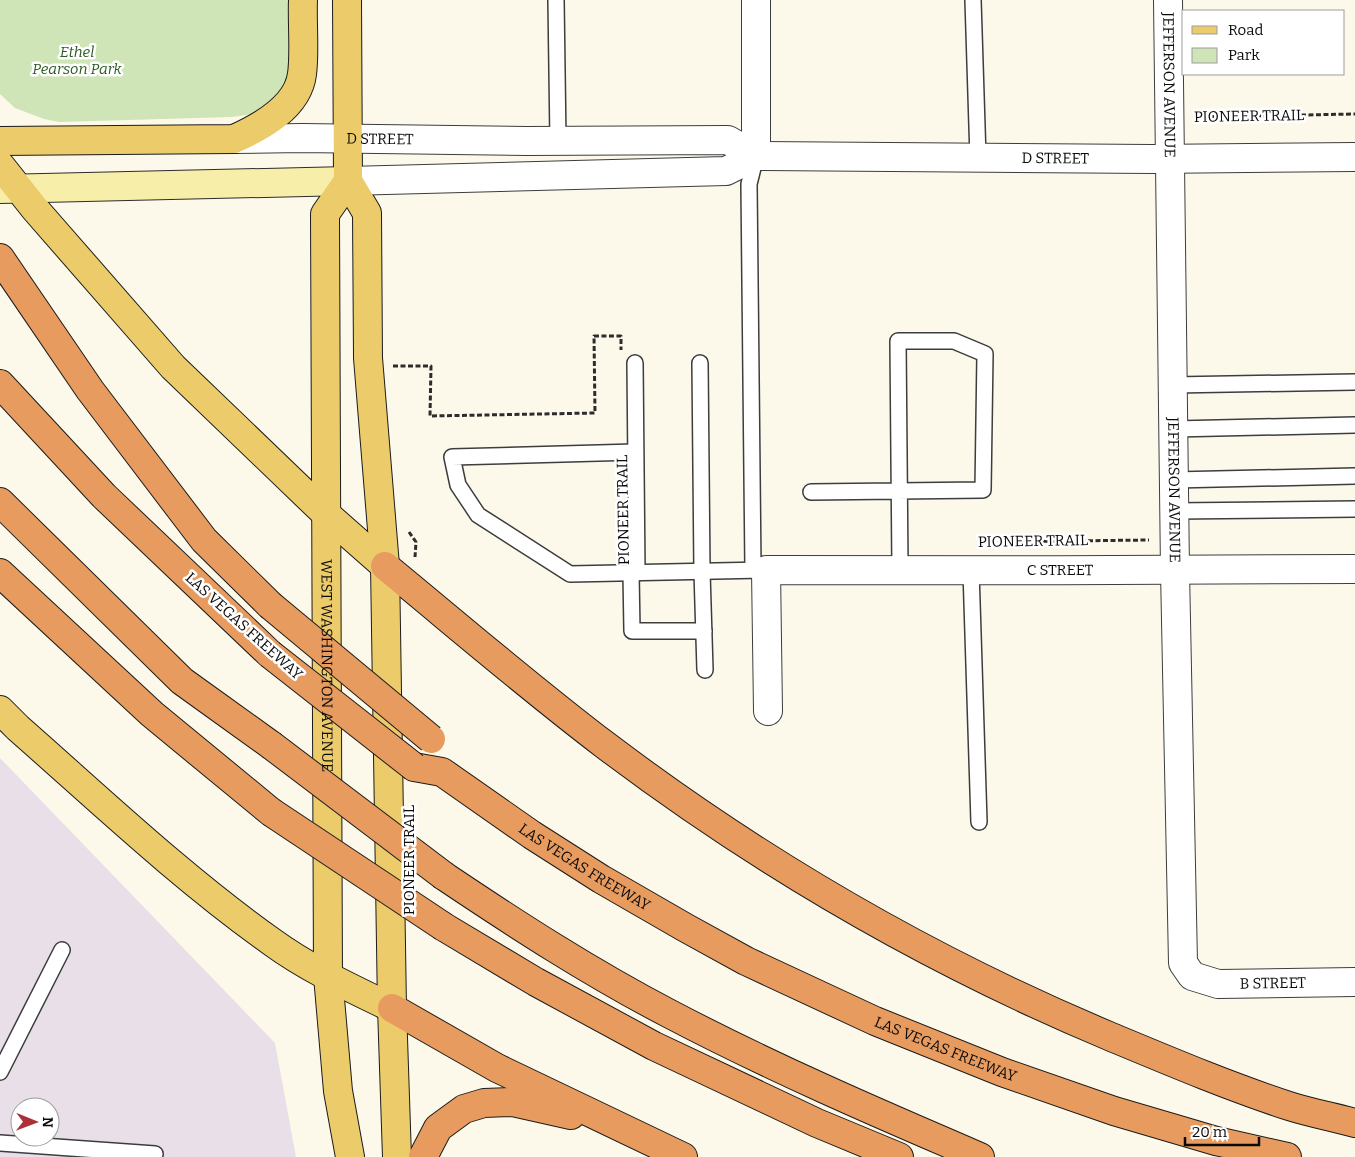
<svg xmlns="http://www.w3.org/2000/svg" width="1355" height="1157" font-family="Bitter,serif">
  <rect width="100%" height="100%" fill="#fdf9ea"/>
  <!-- industrial -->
  <path fill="#e8dfe9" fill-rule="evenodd" d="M0,758L275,1043L296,1157H0ZM20,1107H50V1137H20Z"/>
  <!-- green -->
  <polygon fill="#cfe4b7" points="0,0 294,0 295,64 287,94 259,113 232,117 59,122 44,119 15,108 0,94"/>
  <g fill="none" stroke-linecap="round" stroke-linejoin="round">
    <!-- service casing -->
    <g stroke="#3d3d3d" stroke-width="18">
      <g id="service">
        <polyline points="556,0 558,141"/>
        <polyline points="973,0 978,158"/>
        <polyline points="635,363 637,573"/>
        <polyline points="700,363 702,572 705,670"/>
        <polyline points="1173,385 1355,382"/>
        <polyline points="1174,429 1355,425"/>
        <polyline points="635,452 452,457 458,485 478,515 570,574 766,570"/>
        <polyline points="1174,480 1355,476"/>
        <polyline points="811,492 983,490 985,354 954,341 898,341 900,569"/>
        <polyline points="1175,511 1355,509"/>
        <polyline points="753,570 749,184 756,156"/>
        <polyline points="971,571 979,822"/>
        <polyline points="631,573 632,631 704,631"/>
        <polyline points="0,1072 62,950"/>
        <polyline points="0,1143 155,1154"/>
      </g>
    </g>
    <!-- minor casing -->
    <g stroke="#3d3d3d" stroke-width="30">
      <g id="minor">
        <polyline points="756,0 756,156"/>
        <path id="s1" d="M1168,0L1175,571L1183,963L1192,976L1218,984L1355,982"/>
        <path id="s2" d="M768,711L766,570C962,570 1159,571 1355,569"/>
      </g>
    </g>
    <!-- tertiary casing -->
    <g stroke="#3d3d3d" stroke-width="30">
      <g id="tertiary">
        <path id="s3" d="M234,139L302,138L527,141L728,140L756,156"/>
        <path id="s4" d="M348,181L726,171L756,156L1152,159L1355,157"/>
      </g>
    </g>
    <!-- secondary casing -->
    <g stroke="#2c2c2c" stroke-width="30">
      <polyline id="secondary" points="0,189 348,181"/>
    </g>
    <!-- primary casing -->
    <g stroke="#1b1b1b" stroke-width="30">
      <g id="primary">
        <polyline points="347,0 348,181 367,213 368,358 385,566 392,1008 397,1157"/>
        <path d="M0,141L234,139C261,127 298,107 302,74C305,53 302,23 303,0"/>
        <polyline points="0,165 35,209 173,367 326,514 385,566"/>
        <path id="s5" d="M348,181L325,214L328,976L338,1091L350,1157"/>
        <path d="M0,710L18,728C101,801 182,878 272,942C309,969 351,988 392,1008"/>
      </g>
    </g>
    <!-- motorway casing -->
    <g stroke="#1b1b1b" stroke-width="30">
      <g id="motorway">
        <polyline points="0,258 90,390 204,540 270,605"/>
        <polyline points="0,384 104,496 270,654"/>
        <polyline points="0,502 182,681 271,745"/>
        <path d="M385,566C458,626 530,688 605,745C761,863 930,961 1109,1036C1169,1061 1228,1086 1289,1106C1311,1113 1333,1117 1355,1123"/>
        <polyline points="0,573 152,714 271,812"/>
        <path id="s6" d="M414,767L442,772L532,835L601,879L686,928L746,961L875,1021L1002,1072L1114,1111L1216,1141L1287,1157"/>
        <path d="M444,876C517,925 591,973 670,1014C771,1067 875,1112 980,1157"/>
        <polyline points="444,927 536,982 654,1046 817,1123 899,1157"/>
        <polyline points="392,1008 497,1068 683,1157"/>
        <polyline points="423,1157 438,1128 464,1109 484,1103 513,1102 571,1115"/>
      </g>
    </g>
    <!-- path -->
    <g stroke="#2c2c2c" stroke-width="3" stroke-dasharray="5 2.5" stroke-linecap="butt">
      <polyline points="1196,117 1355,114"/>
      <polyline points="393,366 431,366 430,416 595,413 594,336 621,336 621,350"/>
      <polyline points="409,532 416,542 415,557"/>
      <polyline points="983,542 1149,540"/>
    </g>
    <!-- service -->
    <use href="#service" stroke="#fff" stroke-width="15"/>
    <!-- minor -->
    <use href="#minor" stroke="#fff" stroke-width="28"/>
    <!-- tertiary -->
    <use href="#tertiary" stroke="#fff" stroke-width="28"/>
    <!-- secondary -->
    <use href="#secondary" stroke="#f7eeaa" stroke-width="28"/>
    <!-- primary -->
    <use href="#primary" stroke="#eccb6b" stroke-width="28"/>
    <!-- motorway -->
    <use href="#motorway" stroke="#e79b5e" stroke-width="28"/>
    <!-- motorway-bridge casing -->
    <g stroke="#1b1b1b" stroke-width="30" stroke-linecap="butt">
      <g id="motorway-bridge">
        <polyline points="270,605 431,739"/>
        <polyline points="270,654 414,767"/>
        <polyline points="271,745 444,876"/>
        <polyline points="271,812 444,927"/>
      </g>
    </g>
    <!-- motorway-bridge -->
    <use href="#motorway-bridge" stroke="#e79b5e" stroke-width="28"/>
  </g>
  <g text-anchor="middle" stroke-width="5" stroke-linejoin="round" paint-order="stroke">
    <!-- park labels -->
    <g font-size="15" font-style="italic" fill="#2e5b22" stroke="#fff">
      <text x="77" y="57">Ethel<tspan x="77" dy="17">Pearson Park</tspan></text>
    </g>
    <!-- street labels -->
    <g font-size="15" fill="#0a0a0a" stroke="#fff">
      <text dy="5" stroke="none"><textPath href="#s1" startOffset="85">JEFFERSON AVENUE</textPath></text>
      <text transform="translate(1249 116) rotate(-1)" y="5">PIONEER TRAIL</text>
      <text dy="5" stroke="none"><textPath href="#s3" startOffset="146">D STREET</textPath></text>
      <text dy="5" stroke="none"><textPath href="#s4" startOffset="711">D STREET</textPath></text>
      <text dy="5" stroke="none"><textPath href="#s1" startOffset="490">JEFFERSON AVENUE</textPath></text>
      <text transform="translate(623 510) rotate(-91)" y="5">PIONEER TRAIL</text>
      <text transform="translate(1033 541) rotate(-1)" y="5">PIONEER TRAIL</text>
      <text dy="5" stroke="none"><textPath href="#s2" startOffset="435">C STREET</textPath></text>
      <text transform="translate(244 626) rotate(42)" y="5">LAS VEGAS FREEWAY</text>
      <text dy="5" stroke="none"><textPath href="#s5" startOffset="492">WEST WASHINGTON AVENUE</textPath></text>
      <text transform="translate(409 860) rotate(-90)" y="5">PIONEER TRAIL</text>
      <text dy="5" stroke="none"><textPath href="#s6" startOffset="200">LAS VEGAS FREEWAY</textPath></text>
      <text dy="5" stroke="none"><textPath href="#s1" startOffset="1061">B STREET</textPath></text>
      <text dy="5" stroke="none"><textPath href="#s6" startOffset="605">LAS VEGAS FREEWAY</textPath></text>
    </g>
  </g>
  <!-- legend -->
  <rect x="1182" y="10" width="162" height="65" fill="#ffffff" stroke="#9d9d9d"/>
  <rect x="1192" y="26" width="25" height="8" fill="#eccb6b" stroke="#9d9d9d"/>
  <text x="1228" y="35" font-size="15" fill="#0a0a0a">Road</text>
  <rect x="1192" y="48" width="25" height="15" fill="#cfe4b7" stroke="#9d9d9d"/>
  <text x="1228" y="60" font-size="15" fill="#0a0a0a">Park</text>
  <!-- north arrow -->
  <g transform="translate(35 1122) rotate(91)"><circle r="24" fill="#ffffff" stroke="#9d9d9d"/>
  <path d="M0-4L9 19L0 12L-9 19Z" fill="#ad3038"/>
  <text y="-8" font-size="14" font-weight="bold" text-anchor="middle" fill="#0a0a0a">N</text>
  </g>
  <!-- scale -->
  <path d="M1185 1137v8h74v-8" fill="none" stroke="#0a0a0a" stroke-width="2.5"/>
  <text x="1192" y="1137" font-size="15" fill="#0a0a0a" stroke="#ffffff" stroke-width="4" paint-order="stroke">20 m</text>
</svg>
